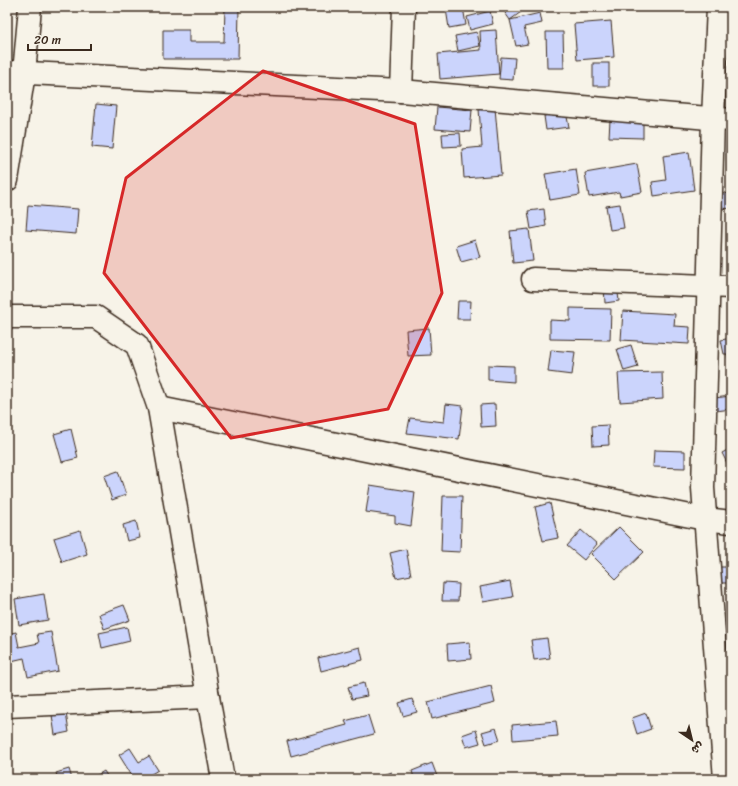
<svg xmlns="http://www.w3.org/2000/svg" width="738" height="786" font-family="Sriracha,'Playpen Sans Arabic',sans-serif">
  <rect width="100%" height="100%" fill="#f7f3e8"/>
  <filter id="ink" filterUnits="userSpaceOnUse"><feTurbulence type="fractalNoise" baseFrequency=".025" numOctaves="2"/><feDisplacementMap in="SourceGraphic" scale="8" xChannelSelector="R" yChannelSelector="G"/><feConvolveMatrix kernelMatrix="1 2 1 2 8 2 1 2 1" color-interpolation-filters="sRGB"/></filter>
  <g filter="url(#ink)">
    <!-- building -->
    <g fill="#cbd4fc" stroke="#3b2a1e">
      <polygon points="225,7 239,7 238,59 163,59 163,30 189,30 189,42 224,42"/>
      <polygon points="456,7 463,7 466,25 449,28 446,9"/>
      <polygon points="501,7 528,7 510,20"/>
      <polygon points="490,11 493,24 470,30 467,17"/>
      <polygon points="540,13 542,23 524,27 528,44 516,46 510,20"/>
      <polygon points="611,21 614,57 577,60 574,24"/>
      <polygon points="496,30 499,74 440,79 438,54 481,50 480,31"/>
      <polygon points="477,32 480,46 458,51 455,36"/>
      <polygon points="546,32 563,32 564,68 547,68"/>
      <polygon points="501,57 515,58 513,80 499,79"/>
      <rect x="593" y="63" width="16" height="23"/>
      <polygon points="96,104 116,106 112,149 92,147"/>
      <polygon points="437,107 472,110 470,132 435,129"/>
      <polygon points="495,108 501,175 464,178 462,149 482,147 479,109"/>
      <polygon points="566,112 569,127 546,130 544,116"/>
      <polygon points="610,120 643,121 643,138 609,137"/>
      <polygon points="460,133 461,146 443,147 442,134"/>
      <polygon points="689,152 694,190 654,196 652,182 666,180 663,156"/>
      <polygon points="637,164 642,192 620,196 619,192 589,197 585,173"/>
      <polygon points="576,169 580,195 550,200 545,174"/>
      <polygon points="731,193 731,208 723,209 721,194"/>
      <polygon points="620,204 624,228 610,230 606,206"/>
      <polygon points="28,205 78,209 76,234 26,230"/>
      <polygon points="544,209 546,226 531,229 528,211"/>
      <polygon points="529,229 533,261 513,263 510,231"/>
      <polygon points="475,240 480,257 461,262 456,246"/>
      <polygon points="617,285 619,301 605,303 604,286"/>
      <polygon points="458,301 471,301 470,319 457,319"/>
      <polygon points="570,308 611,309 610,340 550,339 550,320 570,321"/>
      <polygon points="623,311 675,314 674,326 690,327 689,344 621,340"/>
      <polygon points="429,328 431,355 408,356 406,330"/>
      <polygon points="731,338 731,369 727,354 724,354 721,340"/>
      <polygon points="631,345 638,367 624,371 617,349"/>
      <polygon points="551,350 575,352 572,375 548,372"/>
      <polygon points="488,365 514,366 514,382 488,380"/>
      <polygon points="662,372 663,399 620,402 618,373"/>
      <polygon points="731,396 731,409 716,411 714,398"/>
      <polygon points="446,404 463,406 459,439 407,433 410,418 444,422"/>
      <polygon points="495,404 496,426 481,427 480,405"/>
      <polygon points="608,425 609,445 593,446 592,426"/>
      <polygon points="71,429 78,458 62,462 54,434"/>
      <polygon points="731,448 731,468 730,469 722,453"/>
      <polygon points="654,450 685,451 685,468 653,467"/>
      <polygon points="118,471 126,495 112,500 104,476"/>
      <polygon points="370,485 415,492 411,526 395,523 395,516 366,512"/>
      <polygon points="443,496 462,496 460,552 441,551"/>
      <polygon points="550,503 558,538 543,541 535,507"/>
      <polygon points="136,521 140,538 127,541 123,525"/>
      <polygon points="619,527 644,552 616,579 591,554"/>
      <polygon points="80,530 87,554 62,562 54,538"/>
      <polygon points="581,530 597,544 584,560 567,546"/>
      <polygon points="406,549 411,575 396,578 390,553"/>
      <rect x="714" y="567" width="17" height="16"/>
      <polygon points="510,581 513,597 483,602 480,587"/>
      <polygon points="443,583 459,584 458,601 442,601"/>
      <polygon points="44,594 48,620 19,625 15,599"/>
      <polygon points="124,605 130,620 104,629 99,614"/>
      <polygon points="731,621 731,654 721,656 716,623"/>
      <polygon points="127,627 130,641 102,648 99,633"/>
      <polygon points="16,632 19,647 39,643 37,634 51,632 58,671 28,677 24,658 7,662 7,634"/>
      <polygon points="547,638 550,658 534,660 531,640"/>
      <polygon points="470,642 471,659 448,661 447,644"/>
      <polygon points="360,647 363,660 321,671 318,658"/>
      <polygon points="364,683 367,696 352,699 348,687"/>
      <polygon points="491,686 495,703 432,719 428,702"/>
      <polygon points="412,699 417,712 403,716 399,703"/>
      <polygon points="66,713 69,732 55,735 52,715"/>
      <polygon points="646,713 651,729 637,734 632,718"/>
      <polygon points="368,715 374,734 291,756 287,741 347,725 345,721"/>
      <polygon points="556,721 558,736 513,740 512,725"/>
      <polygon points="496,728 500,740 486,744 482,732"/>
      <polygon points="476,730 480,743 466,747 462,735"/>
      <polygon points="130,748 139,762 149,756 158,770 143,779 134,779 119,755"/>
      <polygon points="432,763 438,779 412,779 414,778 412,771"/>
      <polygon points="69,769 72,779 58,779 56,773"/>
      <polygon points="104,771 109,779 91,779"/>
      <polygon points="391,772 393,779 378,779 377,777"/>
    </g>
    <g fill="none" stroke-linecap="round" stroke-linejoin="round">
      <!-- minor casing -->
      <g stroke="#3b2a1e" stroke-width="25">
        <g id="minor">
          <polyline points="718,7 713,119 703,488 725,779"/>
          <polyline points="7,72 401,91 731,120"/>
          <polyline points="401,91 404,7"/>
          <polyline points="7,180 24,73 30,7"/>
          <polyline points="533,279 731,287"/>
          <polyline points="7,317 96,317 137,345 159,408 208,697 223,779"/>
          <polyline points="159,408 705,519 731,522"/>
          <polyline points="7,706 208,697"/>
        </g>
      </g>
      <!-- minor -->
      <use href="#minor" stroke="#f7f3e8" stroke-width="22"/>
    </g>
  </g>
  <!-- marked area -->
  <path fill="#d62828" fill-opacity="0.2" stroke="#d62828" stroke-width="3" stroke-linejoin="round" d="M263,71L415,124L442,293L388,409L231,438L104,273L126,178Z"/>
  <!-- margin -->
  <rect width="738" height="786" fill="none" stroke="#f7f3e8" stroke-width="24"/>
  <rect x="12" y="12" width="714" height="762" fill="none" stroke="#3b2a1e" stroke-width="1.5" filter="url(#ink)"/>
  <!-- north arrow -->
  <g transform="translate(692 740) rotate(145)" stroke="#f7f3e8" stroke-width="3" paint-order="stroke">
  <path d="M0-3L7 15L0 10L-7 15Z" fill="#3b2a1e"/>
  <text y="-6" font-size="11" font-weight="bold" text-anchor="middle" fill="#3b2a1e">ش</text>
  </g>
  <!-- scale -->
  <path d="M28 44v6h63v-6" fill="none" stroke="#3b2a1e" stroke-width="2"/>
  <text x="34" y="44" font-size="12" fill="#3b2a1e" stroke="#f7f3e8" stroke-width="3" paint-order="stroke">20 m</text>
</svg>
